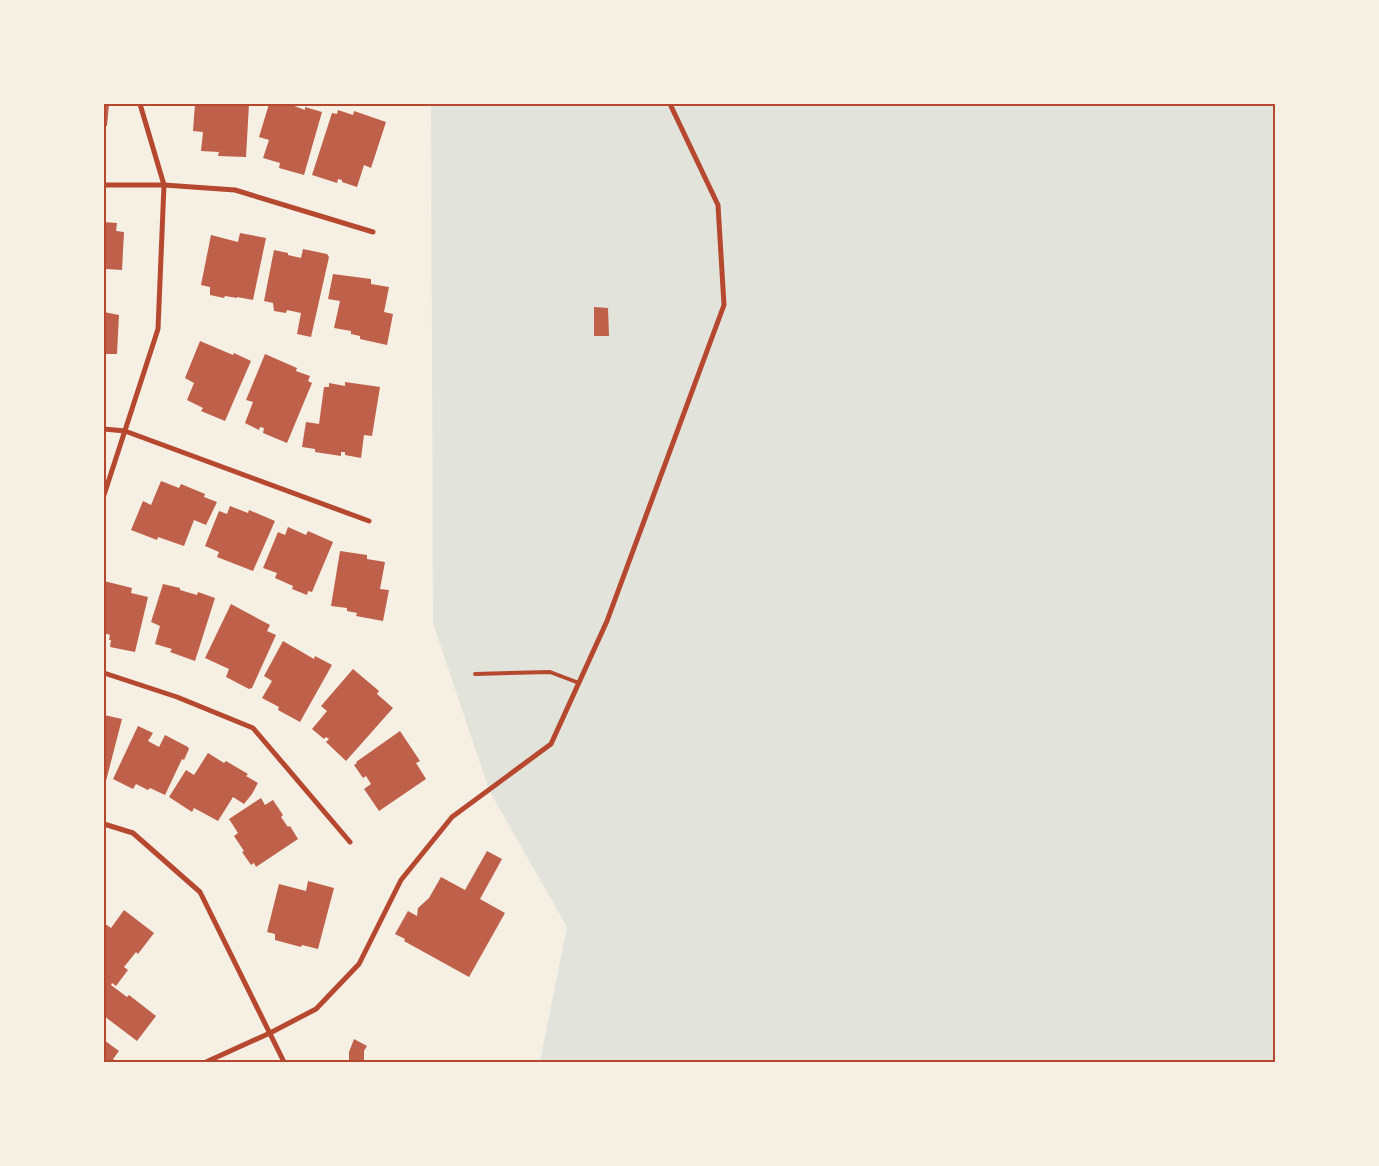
<svg xmlns="http://www.w3.org/2000/svg" width="1379" height="1166" font-family="'Libre Baskerville',serif">
  <rect width="100%" height="100%" fill="#f6efe4"/>
  <!-- green -->
  <polygon fill="#e2e4dc" points="431,104 1275,104 1275,1062 540,1062 567,927 489,790 433,623"/>
  <!-- building -->
  <g fill="#bf614a">
    <polygon points="104,104 109,104 107,126 104,126"/>
    <polygon points="195,104 249,104 246,157 218,156 219,152 201,151 203,132 193,131"/>
    <polygon points="269,104 289,104 305,110 305,107 322,112 304,175 279,168 280,163 263,158 269,140 259,137"/>
    <polygon points="338,110 353,115 354,111 386,122 371,168 364,165 357,187 342,182 342,180 338,179 337,183 312,175 332,113 337,114"/>
    <polygon points="104,222 117,223 116,231 124,232 122,270 106,269 106,274 104,273"/>
    <polygon points="240,233 266,238 253,300 237,297 237,298 225,296 224,298 210,295 210,287 201,285 211,235 238,242"/>
    <polygon points="303,249 327,254 329,257 311,337 297,334 301,313 287,310 286,313 274,311 273,303 264,301 274,250 288,253 288,255 301,258"/>
    <polygon points="333,274 371,279 371,284 389,287 384,312 393,314 387,345 360,339 360,336 351,334 351,331 334,328 340,301 328,299"/>
    <polygon points="594,307 608,308 609,336 594,336"/>
    <polygon points="104,312 119,315 117,354 106,354 105,366 104,366"/>
    <polygon points="200,341 233,355 234,353 251,361 225,421 201,411 203,408 187,400 194,383 185,378"/>
    <polygon points="265,354 297,368 296,371 310,376 308,381 312,383 287,443 263,433 264,428 260,427 259,430 245,423 253,402 246,400"/>
    <polygon points="345,382 380,387 372,436 364,435 361,458 345,455 345,452 341,452 341,456 315,452 315,449 302,447 306,422 319,424 324,387 329,387 329,383 345,386"/>
    <polygon points="161,481 179,488 181,484 205,494 204,497 217,502 206,525 194,520 184,546 158,537 157,540 131,530 143,501 151,505"/>
    <polygon points="230,506 248,513 249,510 275,521 253,571 217,557 219,552 205,546 219,511 227,514"/>
    <polygon points="288,527 306,535 308,531 333,542 312,592 308,591 307,595 292,589 293,586 275,578 277,573 263,568 278,532 285,535"/>
    <polygon points="340,551 367,555 367,559 385,562 380,589 389,590 383,621 356,616 357,613 347,611 347,608 331,606"/>
    <polygon points="104,581 132,588 131,593 148,597 135,652 110,647 111,640 109,640 110,635 104,633"/>
    <polygon points="163,584 180,588 180,590 197,595 198,592 215,598 195,661 170,652 172,649 155,644 160,626 151,622"/>
    <polygon points="231,604 270,625 267,631 276,635 252,688 249,689 226,677 229,669 205,658"/>
    <polygon points="283,641 314,659 315,656 332,665 300,722 278,710 279,707 262,698 272,681 264,676"/>
    <polygon points="353,669 379,691 377,694 393,708 346,761 326,742 329,739 326,737 324,739 312,729 327,711 321,706"/>
    <polygon points="104,715 122,719 106,781 104,781"/>
    <polygon points="138,726 153,733 148,741 159,747 165,735 188,747 189,749 184,760 182,759 165,795 150,788 148,790 136,784 133,789 113,779"/>
    <polygon points="400,731 420,761 416,763 426,779 379,811 364,789 371,784 366,776 363,778 354,765 357,763 356,762"/>
    <polygon points="208,753 224,763 226,761 248,774 246,776 258,783 252,794 244,804 233,797 218,821 194,808 192,812 169,797 186,770 194,775"/>
    <polygon points="261,798 265,805 273,800 283,815 281,817 288,827 290,826 298,839 256,867 254,863 251,865 242,852 244,851 234,836 238,833 229,819"/>
    <polygon points="487,851 502,859 480,899 505,913 469,977 404,941 405,939 395,934 408,911 417,916 418,908 429,898 441,877 465,890"/>
    <polygon points="308,881 334,888 318,949 302,945 301,947 275,940 275,934 267,932 279,884 306,891"/>
    <polygon points="124,910 154,933 138,954 136,952 124,967 128,970 116,986 112,983 111,985 127,997 129,995 156,1016 137,1041 104,1016 104,923 111,928"/>
    <polygon points="354,1039 367,1046 364,1051 364,1062 349,1062 349,1052"/>
    <polygon points="104,1040 119,1051 113,1059 117,1062 104,1062"/>
  </g>
  <g fill="none" stroke-linecap="round" stroke-linejoin="round">
    <!-- service -->
    <polyline stroke="#b5482f" stroke-width="4" points="475,674 550,672 579,683"/>
    <!-- minor -->
    <g stroke="#b5482f" stroke-width="5">
      <polyline points="104,185 164,185 235,190 373,232"/>
      <polyline points="104,429 125,431 369,521"/>
      <polyline points="104,495 158,329 164,185 140,104"/>
      <polyline points="104,673 177,697 253,728 350,842"/>
      <polyline points="104,824 133,833 200,892 284,1062"/>
      <polyline points="206,1062 270,1033 316,1009 359,964 401,880 452,817 551,744 607,621 724,305 718,205 670,104"/>
    </g>
  </g>
  <!-- border -->
  <rect width="1379" height="1166" fill="none" stroke="#f6efe4" stroke-width="210"/>
  <rect x="105" y="105" width="1169" height="956" fill="none" stroke="#b5482f" stroke-width="2"/>
</svg>
